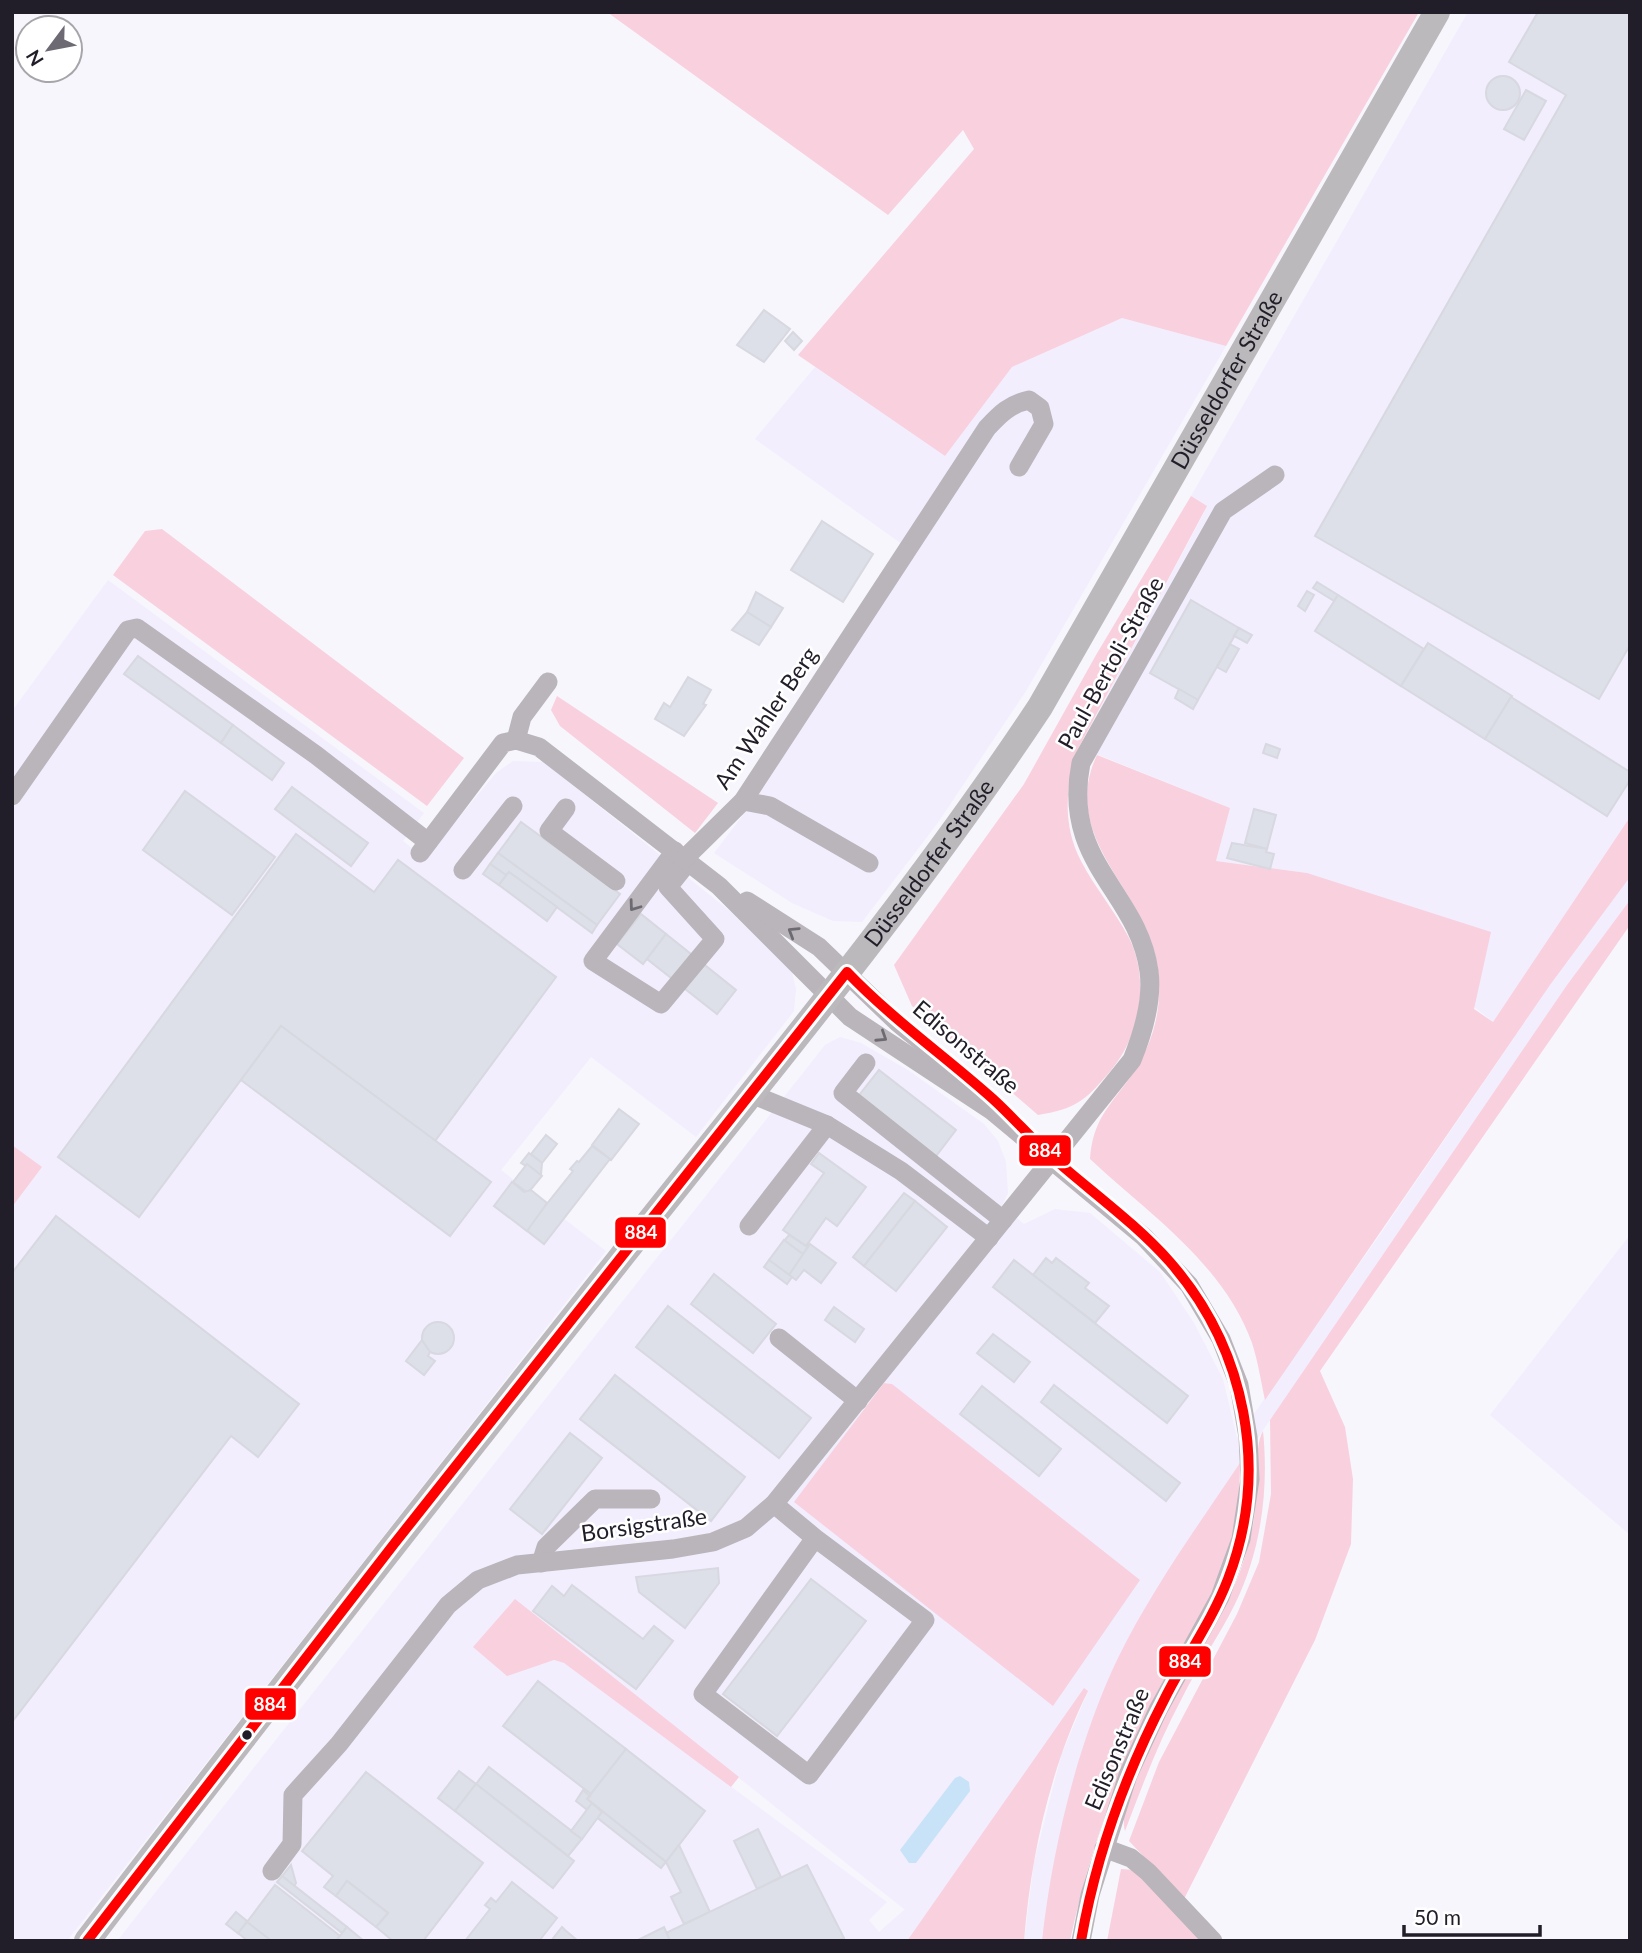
<svg xmlns="http://www.w3.org/2000/svg" width="1642" height="1953" font-family="Lato,sans-serif">
  <rect width="100%" height="100%" fill="#f7f6fc"/>
  <!-- built -->
  <g fill="#f2eefd" fill-rule="evenodd">
    <polygon points="1468,12 1630,12 1630,817 1493,1022 1307,873 1216,861 1230,808 1079,747 1204,513 1206,506 1191,496"/>
    <polygon points="1122,318 1226,346 1026,691 937,824 862,922 833,921 792,903 714,853 759,794 913,552 755,439 815,367 945,456 1012,367"/>
    <polygon points="108,580 424,813 403,841 425,858 496,773 513,761 544,762 731,912 792,972 796,989 794,1011 696,1137 591,1057 501,1170 606,1251 67,1941 12,1941 12,1207 42,1167 12,1145 12,711"/>
    <path d="M1630,877V900L1567,985L1257,1439L1065,1820L1042,1941H1024L1034,1862L1061,1756L1088,1691L907,1941H117L825,1045L840,1037L861,1043L908,1070L984,1124L998,1141L1006,1162L1008,1193L1002,1206L1024,1224L1055,1209L1090,1213L1160,1272L1194,1323L1223,1379L1237,1438L1381,1233L1550,985ZM884,1383L892,1384L795,1502ZM515,1600L904,1909H905L879,1932L869,1920L887,1902L564,1663L554,1660L539,1665L474,1647Z"/>
    <polygon points="1630,1235 1630,1535 1490,1415"/>
  </g>
  <!-- green -->
  <g fill="#f9d0de">
    <polygon points="607,12 1419,12 1226,346 1122,318 1012,367 945,456 798,355 974,149 963,130 888,215"/>
    <path d="M1191,496L1207,506L1079,747C1065,784 1062,825 1081,861C1095,888 1115,911 1129,938C1150,980 1140,1035 1112,1069C1087,1099 1077,1109 1038,1115L912,1006L894,965L1024,784L1096,655Z"/>
    <polygon points="162,529 464,758 427,806 113,575 145,531"/>
    <polygon points="557,696 718,803 695,833 560,726 551,710"/>
    <path d="M1097,755L1230,808L1216,861L1307,873L1491,932L1474,1009L1493,1022L1630,817V877L1550,985L1265,1400C1261,1382 1258,1361 1252,1343C1223,1263 1149,1214 1090,1159C1093,1121 1107,1109 1129,1079C1154,1044 1164,1006 1157,963C1145,889 1058,838 1097,755Z"/>
    <polygon points="1630,900 1630,925 1320,1371 1345,1427 1353,1479 1351,1544 1315,1640 1184,1899 1129,1841 1159,1762 1237,1614 1259,1562 1271,1494 1270,1420 1567,985"/>
    <polygon points="12,1145 42,1167 12,1207"/>
    <polygon points="884,1383 892,1384 1140,1580 1053,1706 794,1502"/>
    <path d="M1263,1431C1269,1490 1261,1551 1235,1604C1219,1636 1198,1666 1182,1698C1159,1741 1142,1786 1125,1831C1113,1793 1203,1651 1223,1610C1237,1583 1247,1555 1253,1525C1258,1502 1253,1447 1263,1431Z"/>
    <path d="M1240,1463C1240,1504 1234,1545 1217,1583C1198,1627 1169,1666 1149,1709C1114,1784 1087,1860 1070,1941H1042C1052,1849 1078,1741 1118,1658C1152,1589 1197,1527 1240,1463Z"/>
    <polygon points="515,1599 739,1777 731,1787 564,1663 554,1660 507,1676 473,1647"/>
    <path d="M1084,1688L1088,1691C1050,1768 1031,1855 1024,1941H907Z"/>
    <polygon points="1121,1869 1134,1870 1201,1941 1107,1941"/>
  </g>
  <!-- water -->
  <polygon fill="#c8e3f8" points="960,1776 969,1782 970,1791 916,1863 909,1863 900,1850 955,1778"/>
  <!-- building -->
  <g fill="#dde0e8" stroke="#d7d8e0" stroke-width="2">
    <polygon points="1538,12 1630,12 1630,645 1599,699 1315,536 1566,95 1509,62"/>
    <circle cx="1503" cy="93" r="17"/>
    <polygon points="1526,90 1546,101 1524,140 1504,129"/>
    <polygon points="764,310 790,329 764,362 737,345"/>
    <polygon points="793,332 802,341 794,350 785,341"/>
    <polygon points="822,521 873,554 843,602 791,570"/>
    <polygon points="1317,582 1338,595 1334,601 1313,588"/>
    <polygon points="1307,591 1314,595 1305,611 1298,606"/>
    <polygon points="756,592 783,608 771,627 747,612"/>
    <polygon points="1338,595 1424,649 1401,686 1315,631"/>
    <polygon points="1191,600 1239,628 1198,700 1150,673"/>
    <polygon points="747,612 771,627 759,645 732,630"/>
    <polygon points="1239,628 1252,635 1247,643 1234,636"/>
    <polygon points="1428,643 1512,696 1485,739 1401,686"/>
    <polygon points="1230,644 1239,649 1226,672 1217,667"/>
    <polygon points="138,656 233,725 221,743 124,674"/>
    <polygon points="688,677 711,690 703,704 706,705 684,736 655,719 664,703 670,707"/>
    <polygon points="1179,689 1198,700 1193,709 1175,698"/>
    <polygon points="1511,697 1630,772 1630,780 1607,816 1485,739"/>
    <polygon points="233,725 284,763 272,780 221,743"/>
    <polygon points="1266,744 1280,749 1277,758 1263,753"/>
    <polygon points="292,787 368,843 351,866 275,809"/>
    <polygon points="185,791 275,857 232,915 143,850"/>
    <polygon points="1254,809 1276,815 1267,849 1245,843"/>
    <polygon points="521,822 620,894 597,925 498,853"/>
    <polygon points="296,834 374,892 398,860 556,977 435,1141 281,1026 139,1217 58,1157"/>
    <polygon points="1232,843 1267,849 1266,852 1274,854 1270,869 1227,858"/>
    <polygon points="498,853 597,925 592,933 509,872 506,875 490,864"/>
    <polygon points="490,864 506,875 499,885 483,874"/>
    <polygon points="509,872 557,907 547,921 499,885"/>
    <polygon points="641,914 666,934 643,964 617,944"/>
    <polygon points="666,934 736,990 717,1014 647,959"/>
    <polygon points="281,1026 491,1182 450,1236 241,1080"/>
    <polygon points="879,1070 956,1130 933,1160 856,1099"/>
    <polygon points="619,1109 639,1124 611,1160 592,1145"/>
    <polygon points="546,1135 557,1144 542,1163 531,1154"/>
    <polygon points="592,1146 610,1159 544,1244 526,1230 573,1171 570,1169 577,1161 579,1162"/>
    <polygon points="529,1153 542,1163 541,1175 521,1163"/>
    <polygon points="819,1153 866,1187 837,1226 826,1218 806,1246 783,1230 824,1173 811,1164"/>
    <polygon points="527,1164 542,1176 528,1193 513,1182"/>
    <polygon points="512,1182 524,1192 531,1190 547,1203 527,1231 494,1206"/>
    <polygon points="904,1193 915,1201 864,1266 853,1257"/>
    <polygon points="915,1201 947,1227 896,1291 864,1266"/>
    <polygon points="56,1216 299,1404 258,1457 231,1436 12,1722 12,1273"/>
    <polygon points="789,1235 806,1246 810,1244 803,1254 784,1241"/>
    <polygon points="784,1240 804,1255 789,1275 769,1260"/>
    <polygon points="810,1244 836,1263 821,1283 804,1270 796,1280 789,1275"/>
    <polygon points="1046,1258 1052,1263 1056,1258 1089,1283 1085,1288 1109,1306 1095,1323 1033,1275"/>
    <polygon points="769,1260 792,1277 787,1284 764,1267"/>
    <polygon points="1014,1260 1188,1396 1167,1423 993,1287"/>
    <polygon points="714,1274 776,1324 753,1353 691,1304"/>
    <polygon points="668,1306 811,1418 779,1458 636,1347"/>
    <polygon points="834,1307 864,1329 855,1342 825,1320"/>
    <circle cx="438" cy="1338" r="16"/>
    <polygon points="993,1334 1030,1362 1014,1382 977,1353"/>
    <polygon points="422,1340 430,1352 428,1356 435,1361 424,1375 406,1361"/>
    <polygon points="615,1375 745,1477 711,1521 580,1419"/>
    <polygon points="1054,1385 1180,1483 1166,1501 1041,1402"/>
    <polygon points="982,1386 1061,1449 1039,1476 960,1414"/>
    <polygon points="570,1433 602,1458 542,1534 510,1509"/>
    <polygon points="718,1568 719,1583 685,1628 639,1592 636,1577"/>
    <polygon points="811,1579 866,1621 777,1736 723,1694"/>
    <polygon points="572,1585 643,1639 654,1626 673,1641 636,1689 533,1611 552,1586 564,1596"/>
    <polygon points="538,1681 626,1749 591,1794 503,1726"/>
    <polygon points="626,1749 705,1811 666,1862 587,1799"/>
    <polygon points="489,1767 582,1839 568,1856 476,1784"/>
    <polygon points="459,1771 476,1784 455,1811 438,1798"/>
    <polygon points="366,1772 483,1863 423,1941 393,1941 376,1927 388,1913 347,1881 336,1896 324,1887 333,1876 302,1851"/>
    <polygon points="476,1784 574,1861 553,1888 455,1811"/>
    <polygon points="583,1790 590,1796 587,1799 666,1862 661,1868 576,1801"/>
    <polygon points="592,1803 602,1812 582,1839 571,1831"/>
    <polygon points="758,1829 781,1877 757,1889 734,1841"/>
    <polygon points="679,1845 710,1912 684,1924 671,1897 681,1892 666,1862"/>
    <polygon points="291,1865 296,1883 294,1886 282,1876"/>
    <polygon points="807,1865 844,1938 838,1941 670,1941 666,1933"/>
    <polygon points="282,1876 347,1927 342,1933 277,1882"/>
    <polygon points="347,1881 388,1913 376,1927 336,1896"/>
    <polygon points="512,1882 557,1918 539,1941 465,1941 490,1909 485,1905 491,1898 496,1902"/>
    <polygon points="275,1885 340,1936 336,1941 267,1941 269,1939 247,1922"/>
    <polygon points="236,1912 247,1921 239,1934 226,1924"/>
    <polygon points="247,1922 269,1939 267,1941 248,1941 238,1933"/>
    <polygon points="347,1927 364,1941 336,1941"/>
    <polygon points="562,1927 565,1930 578,1941 551,1941"/>
    <polygon points="664,1927 670,1941 636,1941"/>
  </g>
  <g fill="none" stroke-linecap="round" stroke-linejoin="round">
    <!-- minor -->
    <g stroke="#b9b5ba" stroke-width="19">
      <polyline points="516,740 522,717 548,682"/>
      <polyline points="12,796 128,630 137,628 316,755 428,842"/>
      <polyline points="743,801 770,806 869,863"/>
      <polyline points="566,808 549,831 616,881"/>
      <polyline points="675,851 593,961 661,1004 715,939 668,887 688,862"/>
      <polyline points="420,853 503,743 516,740 539,747 719,886 850,1017 991,1110 1144,1237 1189,1285 1221,1339 1239,1385 1248,1437 1250,1479 1241,1539 1220,1597 1158,1710 1128,1775 1090,1895 1081,1941"/>
      <path d="M684,859L743,801L987,428C1000,414 1010,404 1029,400L1040,408L1044,424L1019,467"/>
      <polyline points="463,870 513,806"/>
      <polyline points="747,901 819,947 898,1023 973,1084"/>
      <polyline points="866,1063 843,1093 1003,1220"/>
      <polyline points="751,1094 827,1125 901,1171 989,1238"/>
      <polyline points="749,1226 827,1125"/>
      <polyline points="779,1338 858,1401"/>
      <polyline points="774,1504 815,1538 703,1694 809,1775 925,1620 815,1538"/>
      <polyline points="541,1563 546,1547 595,1499 651,1499"/>
      <polyline points="1104,1848 1131,1858 1148,1872 1213,1941"/>
      <path d="M272,1871L292,1844L293,1795L339,1744L448,1605L478,1580L517,1565L673,1549L713,1542L746,1528L774,1504L1132,1060C1143,1033 1153,1001 1149,971C1138,891 1061,863 1081,763L1223,511L1275,475"/>
    </g>
    <!-- major -->
    <path stroke="#bcb9bd" stroke-width="26" id="s1" d="M87,1941C262,1712 439,1486 618,1261C762,1079 912,900 1040,707L1437,12"/>
    <!-- bus-1 casing -->
    <g stroke="#fff" stroke-width="16">
      <path id="bus-1" d="M87,1941L394,1544L847,972C892,1019 945,1056 993,1099C1016,1120 1036,1144 1060,1164C1097,1196 1137,1225 1170,1262C1246,1349 1270,1470 1228,1579C1212,1621 1185,1658 1165,1698C1125,1775 1096,1855 1081,1941"/>
    </g>
    <!-- bus-1 -->
    <use href="#bus-1" stroke="#f00" stroke-width="10"/>
  </g>
  <!-- one-way arrows -->
  <defs><path id="oneway-chevron" d="M-2-3.5L2.5 0L-2 3.5" fill="none" stroke-width="1.6" stroke-linecap="round" stroke-linejoin="round" transform="scale(1.75)"/></defs>
  <g stroke="#6e6a72">
    <use href="#oneway-chevron" transform="translate(634 906) rotate(126)"/>
    <use href="#oneway-chevron" transform="translate(793 932) rotate(-148)"/>
    <use href="#oneway-chevron" transform="translate(882 1037) rotate(33)"/>
  </g>
  <!-- markers -->
  <circle fill="#221e29" stroke="#fff" stroke-width="2.5" cx="247" cy="1735" r="6"/>
  <g text-anchor="middle" stroke-width="5" stroke-linejoin="round" paint-order="stroke">
    <!-- street labels -->
    <g font-size="23" fill="#221e29" stroke="#fff">
      <text dy="8" stroke="none"><textPath href="#s1" startOffset="1936">Düsseldorfer Straße</textPath></text>
      <text transform="translate(1111 663) rotate(-61)" y="8">Paul-Bertoli-Straße</text>
      <text transform="translate(766 718) rotate(-56)" y="8">Am Wahler Berg</text>
      <text dy="8" stroke="none"><textPath href="#s1" startOffset="1368">Düsseldorfer Straße</textPath></text>
      <text transform="translate(966 1047) rotate(40)" y="8">Edisonstraße</text>
      <text transform="translate(644 1525) rotate(-8)" y="8">Borsigstraße</text>
      <text transform="translate(1117 1749) rotate(-67)" y="8">Edisonstraße</text>
    </g>
  </g>
  <g stroke="#fff" stroke-width="2.5">
    <rect x="1018" y="1134" width="54" height="33" rx="7" fill="#f00"/>
    <rect x="614" y="1216" width="53" height="33" rx="7" fill="#f00"/>
    <rect x="1158" y="1645" width="54" height="33" rx="7" fill="#f00"/>
    <rect x="244" y="1687" width="53" height="34" rx="7" fill="#f00"/>
  </g>
  <g font-size="19" text-anchor="middle" font-weight="bold" fill="#fff">
    <text x="1045" y="1157">884</text>
    <text x="641" y="1239">884</text>
    <text x="1185" y="1668">884</text>
    <text x="270" y="1711">884</text>
  </g>
  <!-- border -->
  <rect width="1642" height="1953" fill="none" stroke="#221e29" stroke-width="28"/>
  <!-- north arrow -->
  <g transform="translate(49 49) rotate(238)"><circle r="33" fill="#ffffff" stroke="#a7a5a9" stroke-width="2"/>
  <path d="M0-5L12 26L0 18L-12 26Z" fill="#6d6a73"/>
  <text y="-10" font-size="19" font-weight="bold" text-anchor="middle" fill="#221e29">N</text>
  </g>
  <!-- scale -->
  <path d="M1404 1925v10h136v-10" fill="none" stroke="#221e29" stroke-width="3.5"/>
  <text x="1414" y="1925" font-size="21" fill="#221e29" stroke="#ffffff" stroke-width="5" paint-order="stroke">50 m</text>
</svg>
